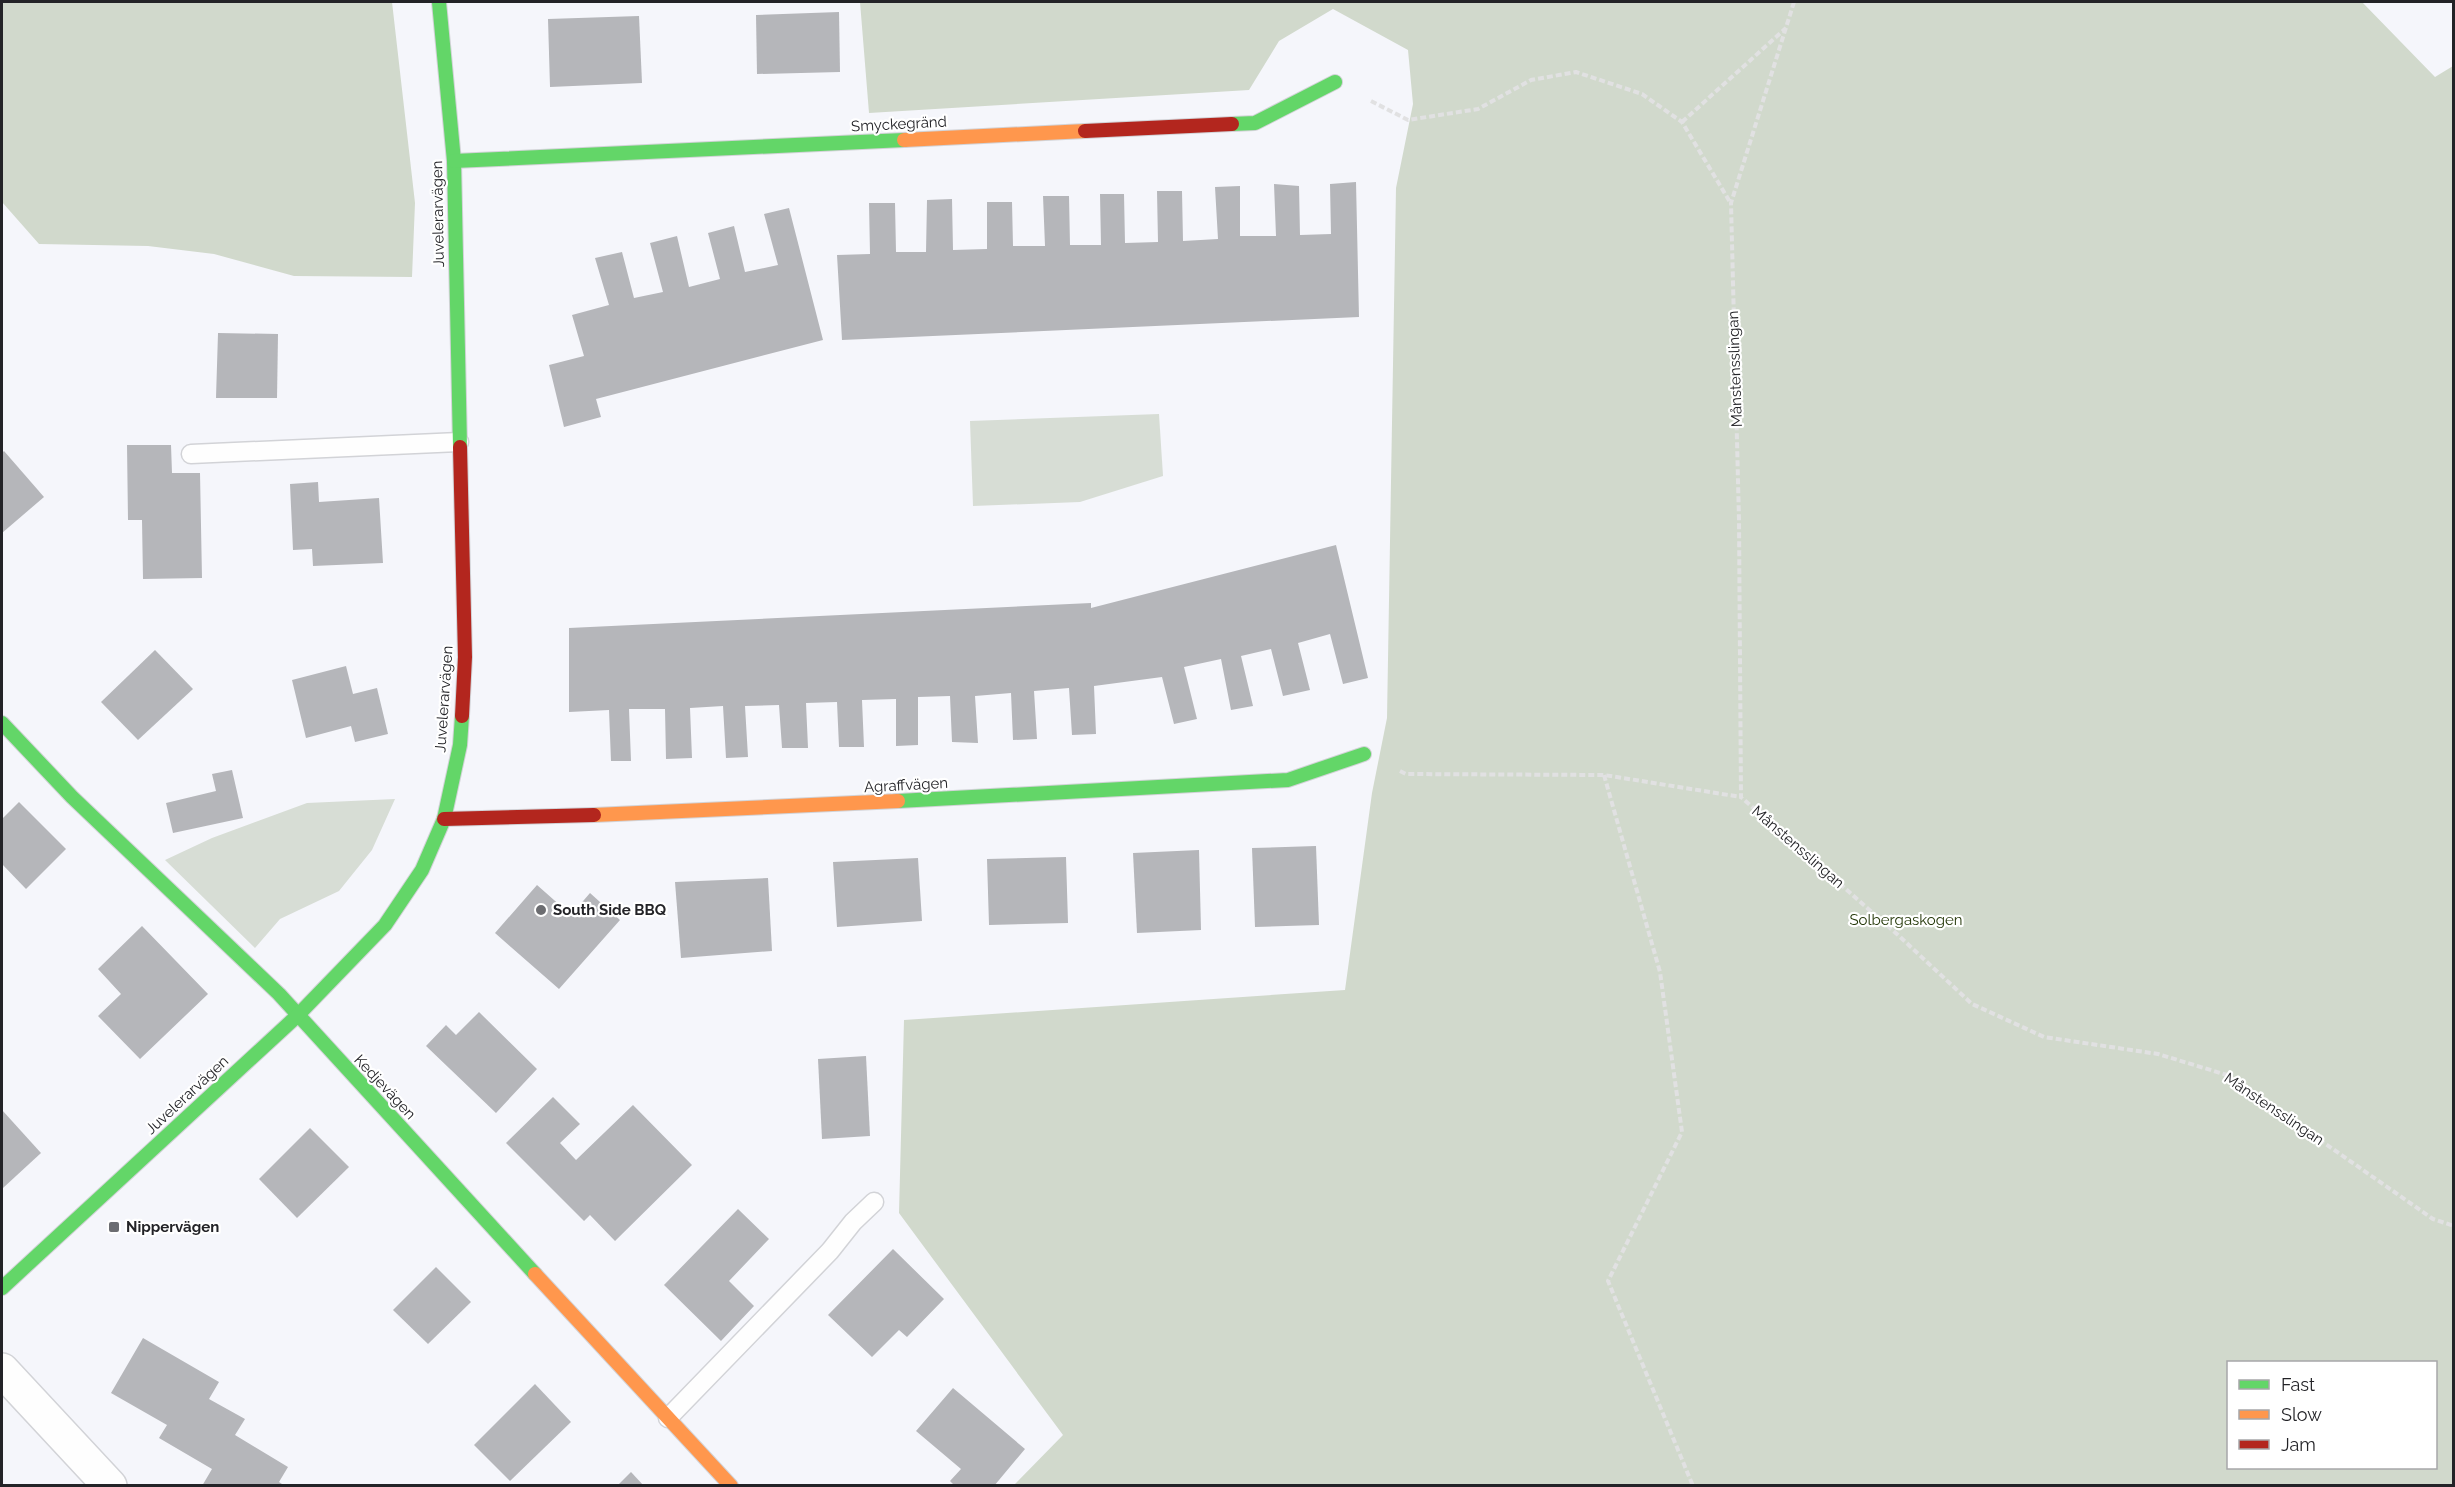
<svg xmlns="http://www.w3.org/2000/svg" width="2455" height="1487" font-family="Raleway,sans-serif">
  <rect width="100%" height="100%" fill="#f5f6fb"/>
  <!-- green -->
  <g fill="#d7ddd5">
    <polygon points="1159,414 1163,476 1080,502 973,506 970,421"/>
    <polygon points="395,799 372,850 339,891 280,919 255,948 165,860 212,838 307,803"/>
  </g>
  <!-- forest -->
  <g fill="#d1d9cc" fill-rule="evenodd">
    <polygon points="2,2 392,2 415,203 412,277 294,276 214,254 148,246 39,244 2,202"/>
    <path d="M860,2H2362L2435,77L2453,66V1485H1014L1063,1435L899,1213L904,1020L1345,990L1372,793L1387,718L1396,188L1413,104L1408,50L1333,9L1279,41L1249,90L869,113ZM2228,1362H2436V1468H2228Z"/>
  </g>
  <!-- building -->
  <g fill="#b5b6ba">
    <polygon points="839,12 840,72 757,74 756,15"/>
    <polygon points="639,16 642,83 550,87 548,19"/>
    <polygon points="1356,182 1359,317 842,340 837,255 870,254 869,203 895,203 896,252 926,252 927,200 952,199 953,250 987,249 987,202 1012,202 1013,246 1045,246 1043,196 1069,196 1070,245 1101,245 1100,194 1124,194 1125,243 1158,242 1157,191 1182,191 1183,241 1218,239 1215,187 1240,186 1240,236 1276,236 1274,184 1299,186 1300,235 1331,234 1330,184"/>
    <polygon points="789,208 823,340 596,399 601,417 564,427 549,365 584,356 572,315 609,305 595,258 622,252 634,298 663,292 650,243 677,236 689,287 720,279 708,233 734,226 745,272 778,265 764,214"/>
    <polygon points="218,333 278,334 277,398 216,398"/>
    <polygon points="127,445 171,445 172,473 200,473 202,578 143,579 142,520 128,520"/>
    <polygon points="4,451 44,497 2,533 2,453"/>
    <polygon points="318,482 319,502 379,498 383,563 313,566 312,549 293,550 290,484"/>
    <polygon points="1336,545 1368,678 1343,684 1330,634 1298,643 1310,690 1283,696 1271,649 1241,656 1253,706 1231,710 1221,659 1184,667 1197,719 1174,724 1162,677 1094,686 1096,734 1072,735 1069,688 1034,691 1037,739 1013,740 1011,693 975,696 978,743 952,742 950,696 918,697 918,745 896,746 896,699 862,700 864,747 839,747 837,702 806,703 808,748 782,748 779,705 745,706 748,757 726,758 723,706 690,708 692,758 666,759 665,709 629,709 631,761 611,761 609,710 569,712 569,628 1091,603 1091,608"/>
    <polygon points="155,650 193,689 138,740 101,702"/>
    <polygon points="346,666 353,694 377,688 388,734 355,742 351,726 306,738 292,680"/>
    <polygon points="232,770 243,818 173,833 166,803 216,791 212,774"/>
    <polygon points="19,802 66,849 26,889 2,864 2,819"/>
    <polygon points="1316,846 1319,925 1255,927 1252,848"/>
    <polygon points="1199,850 1201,930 1137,933 1133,853"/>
    <polygon points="1066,857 1068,923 989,925 987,859"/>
    <polygon points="918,858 922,921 837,927 833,862"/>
    <polygon points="768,878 772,951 681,958 675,882"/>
    <polygon points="537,885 571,915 590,893 620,920 559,989 495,933"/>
    <polygon points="142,926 208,994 140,1059 98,1016 121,994 98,969"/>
    <polygon points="479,1012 537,1069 496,1113 426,1046 446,1025 456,1035"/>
    <polygon points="866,1056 870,1136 822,1139 818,1059"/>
    <polygon points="553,1097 580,1124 560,1143 576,1160 633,1105 692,1165 615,1241 590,1215 584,1221 506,1143"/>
    <polygon points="2,1110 41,1153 3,1188 2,1187"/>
    <polygon points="310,1128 349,1167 297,1218 259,1179"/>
    <polygon points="738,1209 769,1239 729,1281 754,1306 721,1341 664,1285"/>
    <polygon points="893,1249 944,1299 907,1337 899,1330 872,1357 828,1315"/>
    <polygon points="436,1267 471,1302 428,1344 393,1310"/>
    <polygon points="143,1338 219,1382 209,1399 245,1419 235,1435 288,1467 279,1482 285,1486 202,1486 212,1469 159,1438 167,1425 111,1393"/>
    <polygon points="535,1384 571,1422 510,1481 474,1445"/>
    <polygon points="953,1388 1025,1449 994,1486 955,1486 950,1481 961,1469 916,1431"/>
    <polygon points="631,1472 644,1486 617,1486"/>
  </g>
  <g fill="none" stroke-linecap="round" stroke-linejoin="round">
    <!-- lane casing -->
    <g stroke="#d2d3d7" stroke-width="21">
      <g id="lane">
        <polyline points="191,454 459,442"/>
        <polyline points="668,1418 830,1251 853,1222 874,1202"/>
      </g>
    </g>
    <!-- street casing -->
    <g stroke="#d2d3d7" stroke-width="36">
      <polyline id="street" points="2,1370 110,1486"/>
    </g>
    <!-- fast casing -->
    <g stroke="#d2d3d7" stroke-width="16">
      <g id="fast">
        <polyline points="439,2 454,161 460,447"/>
        <polyline points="1232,124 1255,123 1335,82"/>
        <polyline points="454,161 904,140"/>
        <polyline points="2,723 72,797 279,994 535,1274"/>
        <polyline points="898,801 1288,780 1364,754"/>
        <polyline points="2,1288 297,1016 385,925 422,870 444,819 460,745 462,716"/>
      </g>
    </g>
    <!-- slow casing -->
    <g stroke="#d2d3d7" stroke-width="16">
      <g id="slow">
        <polyline points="904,140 1085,131"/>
        <polyline points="594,815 898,801"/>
        <polyline points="535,1274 731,1486"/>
      </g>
    </g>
    <!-- jam casing -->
    <g stroke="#d2d3d7" stroke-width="16">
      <g id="jam">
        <polyline points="1085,131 1232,124"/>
        <polyline points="460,447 465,657 462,716"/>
        <polyline points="444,819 594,815"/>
      </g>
    </g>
    <!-- path -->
    <g stroke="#e1e1e2" stroke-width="4" stroke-dasharray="6 3" stroke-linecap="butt">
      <polyline points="1794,2 1731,203 1739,520 1741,797 1898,935 1972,1004 2044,1037 2158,1054 2227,1075 2433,1219 2454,1226"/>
      <polyline points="1371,101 1408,120 1478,109 1531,80 1576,72 1642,94 1682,122 1730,202"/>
      <polyline points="1682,122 1786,28"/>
      <polyline points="1400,771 1406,774 1604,775 1741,797"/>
      <polyline points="1604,775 1660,972 1682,1132 1608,1281 1693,1486"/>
    </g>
    <!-- lane -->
    <use href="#lane" stroke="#fefefe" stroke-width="18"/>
    <!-- street -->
    <use href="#street" stroke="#fefefe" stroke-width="33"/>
    <!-- fast -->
    <use href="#fast" stroke="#63d668" stroke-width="14"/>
    <!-- slow -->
    <use href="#slow" stroke="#ff974d" stroke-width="14"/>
    <!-- jam -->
    <use href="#jam" stroke="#b3261e" stroke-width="14"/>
  </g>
  <!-- markers -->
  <g fill="#6c6d71" stroke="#fff" stroke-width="2">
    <circle cx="541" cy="910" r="6"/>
    <rect x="108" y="1221" width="12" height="12" rx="3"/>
  </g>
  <g text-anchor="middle" stroke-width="4.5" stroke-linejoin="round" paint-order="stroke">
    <!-- street labels -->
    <g font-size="15" fill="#232327" stroke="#fff">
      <text transform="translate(899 124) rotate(-3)" y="5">Smyckegränd</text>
      <text transform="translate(438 214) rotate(-91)" y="5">Juvelerarvägen</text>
      <text transform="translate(1735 369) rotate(-92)" y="5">Månstensslingan</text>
      <text transform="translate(444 699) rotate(-86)" y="5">Juvelerarvägen</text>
      <text transform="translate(906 785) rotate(-3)" y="5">Agraffvägen</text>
      <text transform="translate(1798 847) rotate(41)" y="5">Månstensslingan</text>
      <text transform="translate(385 1087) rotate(47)" y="5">Kedjevägen</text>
      <text transform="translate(187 1095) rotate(-43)" y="5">Juvelerarvägen</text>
      <text transform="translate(2274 1109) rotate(34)" y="5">Månstensslingan</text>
    </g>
    <!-- poi labels -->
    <g font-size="15" font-weight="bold" fill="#232327" stroke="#fff" text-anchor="start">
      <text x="553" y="915">South Side BBQ</text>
      <text x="126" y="1232">Nippervägen</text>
    </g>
    <!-- park labels -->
    <g font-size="15" fill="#253809" stroke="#fff">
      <text x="1906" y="925">Solbergaskogen</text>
    </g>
  </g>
  <!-- border -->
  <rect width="2455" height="1487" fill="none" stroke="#232327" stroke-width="6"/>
  <!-- legend -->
  <rect x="2227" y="1361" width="210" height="108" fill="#ffffff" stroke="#a7a7a9" stroke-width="1.5"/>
  <rect x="2239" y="1380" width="30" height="9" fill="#63d668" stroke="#a7a7a9" stroke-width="1.5"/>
  <text x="2281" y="1391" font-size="18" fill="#232327">Fast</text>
  <rect x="2239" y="1410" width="30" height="9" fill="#ff974d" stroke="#a7a7a9" stroke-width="1.5"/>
  <text x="2281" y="1421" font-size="18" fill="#232327">Slow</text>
  <rect x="2239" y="1440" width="30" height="9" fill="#b3261e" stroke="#a7a7a9" stroke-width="1.5"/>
  <text x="2281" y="1451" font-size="18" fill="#232327">Jam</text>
</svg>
